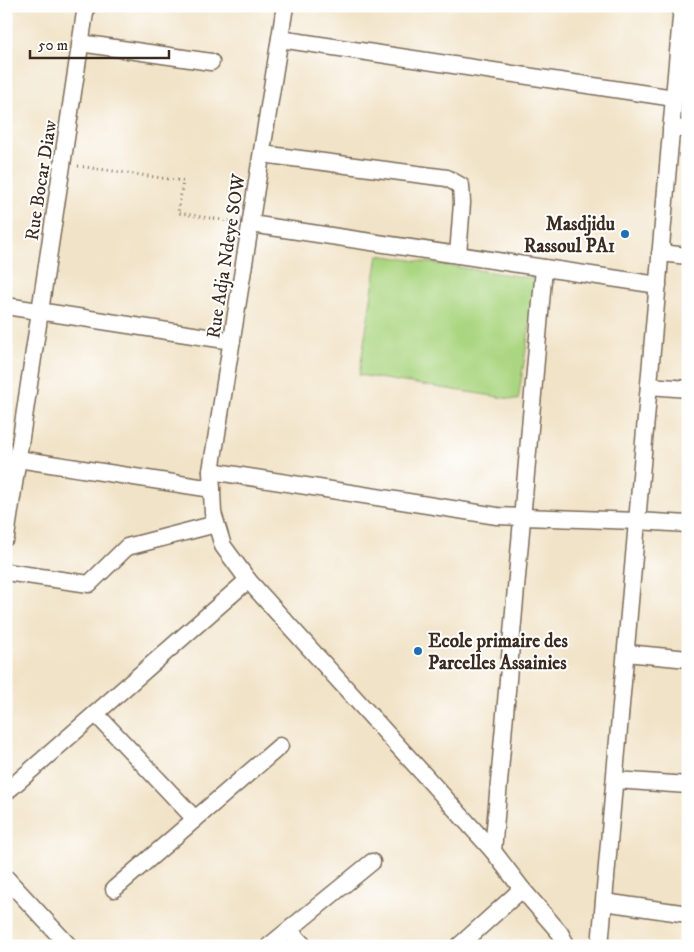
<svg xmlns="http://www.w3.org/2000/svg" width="694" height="952" font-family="'IM FELL DW Pica',serif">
  <rect width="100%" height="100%" fill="#fff"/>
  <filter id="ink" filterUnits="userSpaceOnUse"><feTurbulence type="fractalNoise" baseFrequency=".02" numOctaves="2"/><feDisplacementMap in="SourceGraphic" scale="10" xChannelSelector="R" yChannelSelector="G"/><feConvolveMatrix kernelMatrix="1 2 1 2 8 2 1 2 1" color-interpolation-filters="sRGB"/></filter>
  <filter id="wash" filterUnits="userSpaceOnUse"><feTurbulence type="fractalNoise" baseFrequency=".0096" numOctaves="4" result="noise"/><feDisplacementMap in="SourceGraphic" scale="20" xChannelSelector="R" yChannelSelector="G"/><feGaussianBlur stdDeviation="1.12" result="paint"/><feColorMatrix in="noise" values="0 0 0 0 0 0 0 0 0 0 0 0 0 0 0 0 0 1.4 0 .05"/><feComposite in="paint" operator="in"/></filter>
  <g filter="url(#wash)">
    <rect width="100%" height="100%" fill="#f1e3c7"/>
    <!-- green -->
    <polygon fill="#abd681" stroke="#738050" points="378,255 537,279 518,400 359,375"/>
  </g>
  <g filter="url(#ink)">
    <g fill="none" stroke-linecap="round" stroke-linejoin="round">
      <!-- street casing -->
      <g stroke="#7b6b59" stroke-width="19">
        <g id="street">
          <polyline points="285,6 211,471 213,513 223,546 248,580 493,851 522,889 560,933 567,946"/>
          <polyline points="280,39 674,98"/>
          <polyline points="80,43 211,62"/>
          <polyline points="671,128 688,129"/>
          <polyline points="262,154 447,178 461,186 462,203 458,255"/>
          <polyline points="251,224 658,285"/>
          <polyline points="660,253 688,256"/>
          <polyline points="6,306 232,341"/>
          <polyline points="649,386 688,389"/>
          <polyline points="18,459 212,489"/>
          <polyline points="211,471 497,516 637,521 688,524"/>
          <polyline points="6,537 86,6"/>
          <polyline points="6,572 89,584 127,547 216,524"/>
          <polyline points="626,653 688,659"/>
          <polyline points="96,714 195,819"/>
          <polyline points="615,780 688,785"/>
          <polyline points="6,792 248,580"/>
          <polyline points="493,851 544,268"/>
          <polyline points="6,878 69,946"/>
          <polyline points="114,889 280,746"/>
          <polyline points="604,902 688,914"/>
          <polyline points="289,930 304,946"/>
          <polyline points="269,946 372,862"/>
          <polyline points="459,946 522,889"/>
          <polyline points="600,946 682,6"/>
        </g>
      </g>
      <!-- path -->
      <polyline stroke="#7b6b59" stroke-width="3" stroke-dasharray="1 4" stroke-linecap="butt" points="78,166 183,181 178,213 235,222"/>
      <!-- street -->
      <use href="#street" stroke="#fff" stroke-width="16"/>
    </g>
  </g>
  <!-- markers -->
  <g fill="#1f6fb2" stroke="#fff" stroke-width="2">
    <circle cx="625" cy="234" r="5"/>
    <circle cx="418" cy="651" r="5"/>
  </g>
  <g text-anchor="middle" stroke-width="4" stroke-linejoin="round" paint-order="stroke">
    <!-- street labels -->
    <g font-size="19" fill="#3b2a1e" stroke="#fff">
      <text transform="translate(40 180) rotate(-81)" y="7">Rue Bocar Diaw</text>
      <text transform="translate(225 256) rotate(-81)" y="7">Rue Adja Ndeye SOW</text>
    </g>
    <!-- poi labels -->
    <g font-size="19" font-weight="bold" fill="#3b2a1e" stroke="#fff" text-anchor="end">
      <text x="615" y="230">Masdjidu<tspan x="615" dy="22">Rassoul PA1</tspan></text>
      <text x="428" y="647" text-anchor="start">Ecole primaire des<tspan x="428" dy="22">Parcelles Assainies</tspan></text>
    </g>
  </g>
  <!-- margin -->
  <rect width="694" height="952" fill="none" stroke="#fff" stroke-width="25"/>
  <!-- scale -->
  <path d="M30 50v8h139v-8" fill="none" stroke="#3b2a1e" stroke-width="2.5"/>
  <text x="38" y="50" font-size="15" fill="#3b2a1e" stroke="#ffffff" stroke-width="4" paint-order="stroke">50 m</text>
</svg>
